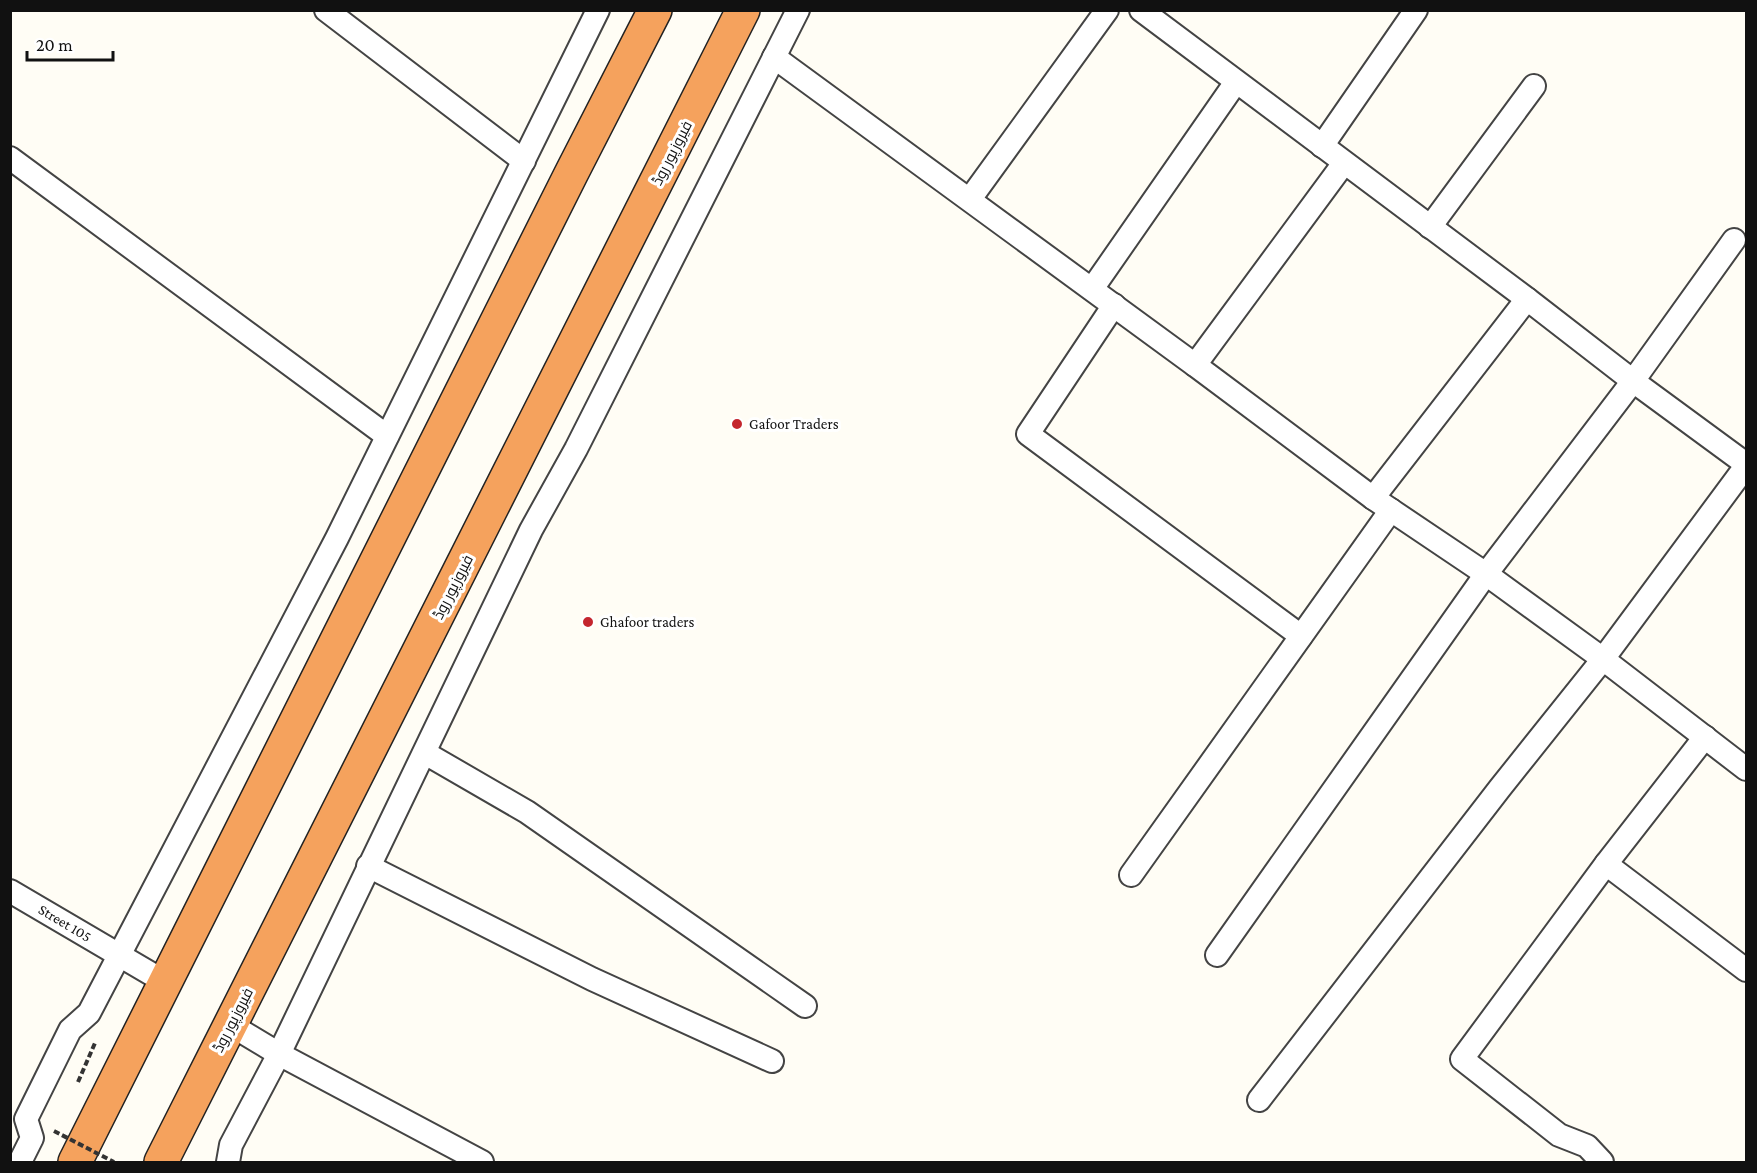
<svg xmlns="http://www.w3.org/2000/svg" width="1757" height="1173" font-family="'Crimson Pro',Cairo,serif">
  <rect width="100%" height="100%" fill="#fffdf5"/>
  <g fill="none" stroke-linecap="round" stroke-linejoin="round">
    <!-- street casing -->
    <g stroke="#444" stroke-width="26">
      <g id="street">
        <polyline points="326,10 524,161"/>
        <polyline points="1141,10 1527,299 1633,381 1746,464"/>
        <polyline points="774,57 1195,365 1344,163"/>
        <polyline points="1322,146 1416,10"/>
        <polyline points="10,158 387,436"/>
        <polyline points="970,199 1107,10"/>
        <polyline points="1430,227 1534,86"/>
        <polyline points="1092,289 1236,82"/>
        <polyline points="1114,305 1028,434 1301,636"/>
        <polyline points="1195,365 1373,498 1527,299"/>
        <polyline points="1373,498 1486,574 1633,381 1734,240"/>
        <polyline points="425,753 527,812 805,1006"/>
        <polyline points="1606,864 1746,970"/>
        <polyline points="368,866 592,979 772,1061"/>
        <polyline points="1131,875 1391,510"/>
        <polyline points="10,891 165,982"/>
        <polyline points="1217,955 1486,574 1603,659 1746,466"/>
        <polyline points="231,1025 279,1054 482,1162"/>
        <polyline points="1259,1100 1500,788 1603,659 1746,769"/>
        <polyline points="20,1162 32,1138 26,1119 70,1030 89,1013 337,538 598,10"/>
        <polyline points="228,1162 231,1145 279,1054 531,530 576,449 798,10"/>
        <polyline points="1602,1162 1587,1146 1559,1135 1462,1059 1606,864 1705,737"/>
      </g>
    </g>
    <!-- highway casing -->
    <g stroke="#222" stroke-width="36">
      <g id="highway">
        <polyline points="75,1162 572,172 655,10"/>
        <polyline points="161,1162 743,10"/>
      </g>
    </g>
    <!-- path -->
    <polyline stroke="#333" stroke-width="4" stroke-dasharray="6 3" stroke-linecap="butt" points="78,1082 95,1043"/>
    <!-- street -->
    <use href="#street" stroke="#fff" stroke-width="22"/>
    <!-- highway -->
    <use href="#highway" stroke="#f5a25d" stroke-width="33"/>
    <!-- path-bridge -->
    <polyline stroke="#333" stroke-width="4" stroke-dasharray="6 3" stroke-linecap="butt" points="54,1131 114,1162"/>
  </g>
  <!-- markers -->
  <g fill="#c4262e" stroke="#fff" stroke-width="2">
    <circle cx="737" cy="424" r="6"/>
    <circle cx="588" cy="622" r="6"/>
  </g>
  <g text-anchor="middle" stroke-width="6" stroke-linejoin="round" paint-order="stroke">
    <!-- street labels -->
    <g font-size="15" fill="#111" stroke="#fff">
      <text transform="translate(672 153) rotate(-63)" y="5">فیروزپور روڈ</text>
      <text transform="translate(453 587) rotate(-63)" y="5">فیروزپور روڈ</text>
      <text transform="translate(65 923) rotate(31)" y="5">Street 105</text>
      <text transform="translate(233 1020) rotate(-63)" y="5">فیروزپور روڈ</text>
    </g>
    <!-- poi labels -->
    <g font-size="15" fill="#111" stroke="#fff" text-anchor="start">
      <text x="749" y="429">Gafoor Traders</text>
      <text x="600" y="627">Ghafoor traders</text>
    </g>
  </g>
  <!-- border -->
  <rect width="1757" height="1173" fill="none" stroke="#111111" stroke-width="24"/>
  <!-- scale -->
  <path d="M27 51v9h86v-9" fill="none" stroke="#111111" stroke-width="3"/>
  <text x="36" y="51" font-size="18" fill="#111111" stroke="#ffffff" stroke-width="4.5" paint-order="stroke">20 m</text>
</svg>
